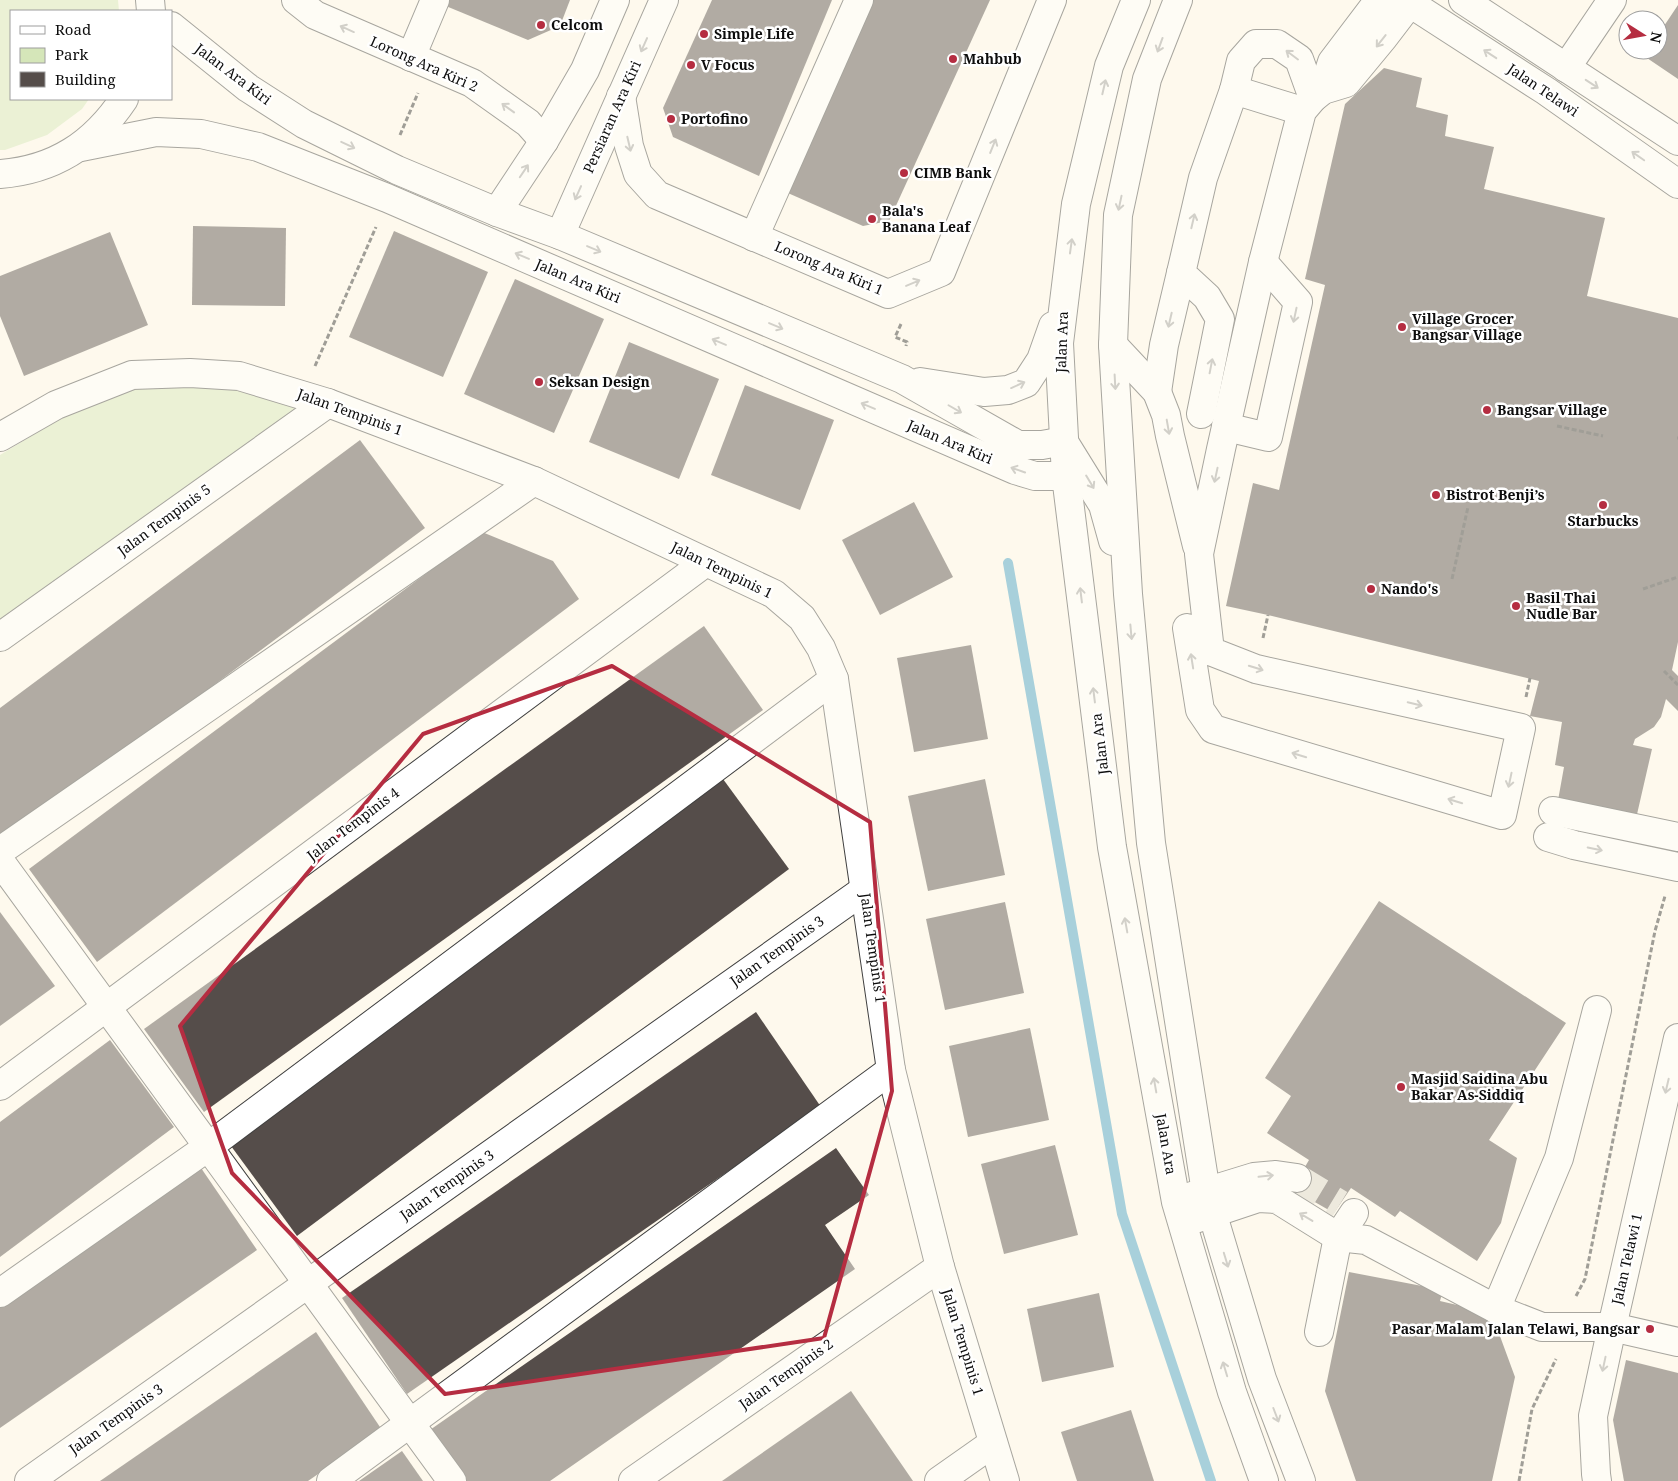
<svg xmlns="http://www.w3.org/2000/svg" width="1678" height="1481" font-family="'Noto Serif',serif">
  <rect width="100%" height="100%" fill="#fef9ed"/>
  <!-- green -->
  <g fill="#d5e6b9">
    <polygon points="0,0 118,0 119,11 11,11 11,99 89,99 82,109 47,135 5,150 0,150"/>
    <polygon points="231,385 318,404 0,621 0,455 94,398 139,388"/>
  </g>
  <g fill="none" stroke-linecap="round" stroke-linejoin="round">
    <!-- stream -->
    <polyline stroke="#409ec5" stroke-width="10" points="1008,563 1122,1214 1211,1481"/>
  </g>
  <!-- building -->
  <g fill="#554d4a">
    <polygon points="443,0 570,0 560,26 528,40 441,4"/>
    <polygon points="712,0 832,0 759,176 673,137 663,108"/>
    <polygon points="866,0 990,0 889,221 863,226 781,190"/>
    <polygon points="1678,5 1678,79 1644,56 1648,50 1658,50 1658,35"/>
    <polygon points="1384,68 1422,78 1416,107 1448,115 1445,136 1494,147 1484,189 1605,218 1587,296 1678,318 1678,642 1672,670 1678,676 1678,711 1666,699 1661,717 1654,727 1635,739 1633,745 1652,749 1635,823 1557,806 1564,767 1555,765 1562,722 1530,716 1539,681 1268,615 1226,606 1253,483 1279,490 1325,285 1305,279 1345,104"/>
    <polygon points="193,226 286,228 285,306 192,305"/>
    <polygon points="394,231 488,272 443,377 349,337"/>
    <polygon points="110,232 148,325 24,376 0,316 0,276"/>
    <polygon points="515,279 604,319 554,433 464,394"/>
    <polygon points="629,342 719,379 679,479 589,442"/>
    <polygon points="745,385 834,420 800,510 711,475"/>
    <polygon points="360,440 425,528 0,844 0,708"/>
    <polygon points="914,502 953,577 880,615 842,540"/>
    <polygon points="482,532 553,561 579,599 97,962 29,869"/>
    <polygon points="704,626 763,710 204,1112 144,1029"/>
    <polygon points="971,645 988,739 914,752 897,658"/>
    <polygon points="723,779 789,869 297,1236 231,1146"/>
    <polygon points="985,779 1005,875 928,891 908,796"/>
    <polygon points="1379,901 1566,1023 1489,1140 1517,1158 1501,1223 1477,1261 1400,1211 1395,1217 1351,1188 1334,1213 1292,1189 1309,1160 1267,1133 1291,1096 1265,1078"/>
    <polygon points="1005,902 1024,993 945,1010 926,919"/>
    <polygon points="0,912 55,986 0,1026"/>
    <polygon points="756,1012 821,1107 407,1394 342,1298"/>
    <polygon points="1030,1028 1049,1120 968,1137 949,1046"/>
    <polygon points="110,1040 174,1127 0,1257 0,1122"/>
    <polygon points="1055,1145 1078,1235 1004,1254 981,1164"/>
    <polygon points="836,1148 869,1195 825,1225 855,1269 550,1481 461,1481 427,1432"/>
    <polygon points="199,1165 257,1250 0,1428 0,1303"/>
    <polygon points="1349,1272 1443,1290 1440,1301 1470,1308 1497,1328 1515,1377 1492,1481 1356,1481 1325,1391"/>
    <polygon points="1099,1293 1114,1367 1042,1382 1027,1309"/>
    <polygon points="316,1332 382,1430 308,1481 100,1481"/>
    <polygon points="1626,1360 1678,1373 1678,1481 1624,1481 1613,1420"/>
    <polygon points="851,1391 913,1481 722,1481"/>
    <polygon points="1131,1410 1154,1481 1077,1481 1061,1432"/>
    <polygon points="402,1451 423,1481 359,1481"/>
  </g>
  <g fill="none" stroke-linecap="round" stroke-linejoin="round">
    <!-- minor-tunnel -->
    <polyline stroke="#dad6cb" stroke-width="28" stroke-dasharray="28 14" stroke-linecap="butt" points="1297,1178 1340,1204"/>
    <!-- minor casing -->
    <g stroke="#404040" stroke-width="30">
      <g id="minor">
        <polyline points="150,0 151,11"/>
        <polyline points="296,0 315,15 472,83 528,123 544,141"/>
        <polyline points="1136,0 1109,66 1076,204 1059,343 1066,476 1112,847 1176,1202 1232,1392 1264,1481"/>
        <polyline points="1178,0 1147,79 1118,215 1113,345 1128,594 1151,843 1206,1192 1262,1379 1301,1481"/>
        <polyline points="1405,0 1546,91 1678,184"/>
        <polyline points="1463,0 1678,141"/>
        <polyline points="171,26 248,88 304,124 397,170 497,212 560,235 902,379 1018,445 1042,445 1064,441"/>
        <polyline points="411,57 435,0"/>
        <polyline points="1566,68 1612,0"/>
        <polyline points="1234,90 1302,111"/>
        <polyline points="1323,90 1332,62 1379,0"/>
        <polyline points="621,96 629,146 638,174 657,195 888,294 941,272 1052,0"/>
        <polyline points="81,147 156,132 201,134 258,147 387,198 1015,470 1035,476 1066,476"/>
        <path d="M0,174C55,170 94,144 124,99"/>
        <polyline points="497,212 544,141 585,70 615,0"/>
        <polyline points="560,235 664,0"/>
        <polyline points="754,237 859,0"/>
        <polyline points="1113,345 1157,392 1166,415 1170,436 1197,546"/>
        <polyline points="920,382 984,392 1008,390 1026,383 1041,360 1053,326"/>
        <polyline points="1157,392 1164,345 1181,273"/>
        <polyline points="1201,414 1220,319 1207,297 1181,273 1203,178 1234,90 1241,61 1256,44 1277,44 1299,59 1313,98"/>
        <polyline points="1226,427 1268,437 1298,302 1263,262"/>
        <polyline points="0,437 56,405 132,375 190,373 239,376 328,403 534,481 774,594 802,618 821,648 834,679 891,1070 940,1267 1005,1481"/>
        <polyline points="1064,442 1103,505 1113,541"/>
        <polyline points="1187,628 1200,710 1213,729 1502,815 1521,728 1256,669 1210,651 1199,554 1221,449 1263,262 1302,111 1313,98 1323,90 1346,83 1384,37 1410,3"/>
        <polyline points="0,637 328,403"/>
        <polyline points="1553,811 1678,837"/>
        <polyline points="1548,837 1574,845 1678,867"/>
        <polyline points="0,851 534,481"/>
        <polyline points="0,861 452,1481"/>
        <polyline points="0,1086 706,562"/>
        <polyline points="1189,1197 1254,1177 1276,1175 1297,1178"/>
        <polyline points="1195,1219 1258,1198 1277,1199 1338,1237 1366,1240 1496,1309 1542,1327 1612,1327 1678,1342"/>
        <polyline points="0,1293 208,1147 834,679"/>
        <polyline points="1496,1309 1559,1158 1597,1010"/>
        <polyline points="1319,1332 1338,1237 1354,1213"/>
        <polyline points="29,1481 864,890"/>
        <polyline points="331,1481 891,1070"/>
        <polyline points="633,1481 940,1267"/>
        <polyline points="939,1481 993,1443"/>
        <polyline points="1597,1481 1596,1474 1593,1416 1612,1327 1678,1038"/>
      </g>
    </g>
    <!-- path -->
    <g stroke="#2f2f2f" stroke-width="3" stroke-dasharray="5 2.5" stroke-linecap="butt">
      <polyline points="400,135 418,93"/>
      <polyline points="901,324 895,337 907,342 906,346"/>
      <polyline points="315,366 376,227"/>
      <polyline points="1557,426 1603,436"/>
      <polyline points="1677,438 1678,438"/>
      <polyline points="1452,579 1468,507"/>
      <polyline points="1643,589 1678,577"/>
      <polyline points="1263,638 1268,615"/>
      <polyline points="1664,671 1678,685"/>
      <polyline points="1526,697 1530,678"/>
      <polyline points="1576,1296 1585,1279 1655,931 1665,896"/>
      <polyline points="1519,1481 1532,1409 1556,1359"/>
    </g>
    <!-- minor -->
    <use href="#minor" stroke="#fff" stroke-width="28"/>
  </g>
  <!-- one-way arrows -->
  <defs><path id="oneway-shaft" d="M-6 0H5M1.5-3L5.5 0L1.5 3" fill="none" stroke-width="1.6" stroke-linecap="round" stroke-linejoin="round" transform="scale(1.25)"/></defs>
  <g stroke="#9e9e9e">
    <use href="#oneway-shaft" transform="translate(347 29) rotate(-156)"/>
    <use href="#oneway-shaft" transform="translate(1381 41) rotate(128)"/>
    <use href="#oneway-shaft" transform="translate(644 45) rotate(114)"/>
    <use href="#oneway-shaft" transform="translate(1160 45) rotate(110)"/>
    <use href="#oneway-shaft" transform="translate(1490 54) rotate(-147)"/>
    <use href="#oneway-shaft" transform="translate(1292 55) rotate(-143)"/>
    <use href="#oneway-shaft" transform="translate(1592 84) rotate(33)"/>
    <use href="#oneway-shaft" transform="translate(1104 87) rotate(-77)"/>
    <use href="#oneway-shaft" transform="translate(508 108) rotate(-144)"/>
    <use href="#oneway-shaft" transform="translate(629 144) rotate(77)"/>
    <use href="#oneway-shaft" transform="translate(348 145) rotate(25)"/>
    <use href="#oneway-shaft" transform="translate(993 146) rotate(-68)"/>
    <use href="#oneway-shaft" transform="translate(1638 156) rotate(-145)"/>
    <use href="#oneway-shaft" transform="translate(524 171) rotate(-56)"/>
    <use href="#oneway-shaft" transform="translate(578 193) rotate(114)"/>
    <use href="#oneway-shaft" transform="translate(1120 203) rotate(102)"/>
    <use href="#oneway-shaft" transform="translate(1193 221) rotate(-77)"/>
    <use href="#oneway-shaft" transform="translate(1071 246) rotate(-82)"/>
    <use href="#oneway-shaft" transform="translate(594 249) rotate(23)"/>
    <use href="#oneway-shaft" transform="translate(522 256) rotate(-157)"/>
    <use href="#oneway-shaft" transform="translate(913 283) rotate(-23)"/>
    <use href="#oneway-shaft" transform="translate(1295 315) rotate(102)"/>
    <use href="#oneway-shaft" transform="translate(1170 320) rotate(103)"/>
    <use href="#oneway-shaft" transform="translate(776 326) rotate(23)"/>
    <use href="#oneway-shaft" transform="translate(719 342) rotate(-157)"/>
    <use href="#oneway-shaft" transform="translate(1211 366) rotate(-79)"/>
    <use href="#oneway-shaft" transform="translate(1115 382) rotate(87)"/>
    <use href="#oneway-shaft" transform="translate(1018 385) rotate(-24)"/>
    <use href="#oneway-shaft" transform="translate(868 406) rotate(-157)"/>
    <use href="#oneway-shaft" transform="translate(955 409) rotate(30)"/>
    <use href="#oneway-shaft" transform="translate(1168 427) rotate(80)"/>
    <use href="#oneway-shaft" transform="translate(1018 470) rotate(-161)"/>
    <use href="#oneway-shaft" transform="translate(1216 475) rotate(102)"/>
    <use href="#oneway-shaft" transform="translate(1090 482) rotate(59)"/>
    <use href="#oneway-shaft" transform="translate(1081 595) rotate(-97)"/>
    <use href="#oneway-shaft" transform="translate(1131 632) rotate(85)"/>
    <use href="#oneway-shaft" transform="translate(1192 661) rotate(-99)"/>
    <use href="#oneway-shaft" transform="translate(1256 668) rotate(17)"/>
    <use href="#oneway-shaft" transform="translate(1094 695) rotate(-97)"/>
    <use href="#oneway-shaft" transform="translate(1415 704) rotate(13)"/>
    <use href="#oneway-shaft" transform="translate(1299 755) rotate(-163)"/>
    <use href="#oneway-shaft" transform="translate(1510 780) rotate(102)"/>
    <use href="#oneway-shaft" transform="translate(1455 801) rotate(-163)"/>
    <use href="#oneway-shaft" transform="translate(1595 849) rotate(12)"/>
    <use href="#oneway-shaft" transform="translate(1126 925) rotate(-100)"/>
    <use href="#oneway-shaft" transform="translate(1155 1085) rotate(-100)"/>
    <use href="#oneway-shaft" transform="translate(1667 1086) rotate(103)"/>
    <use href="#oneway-shaft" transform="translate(1266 1176) rotate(-6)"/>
    <use href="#oneway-shaft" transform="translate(1306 1217) rotate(-149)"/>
    <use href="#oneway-shaft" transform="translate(1226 1260) rotate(73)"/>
    <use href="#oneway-shaft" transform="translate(1604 1364) rotate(102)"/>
    <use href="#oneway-shaft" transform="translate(1225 1369) rotate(-107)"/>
    <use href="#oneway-shaft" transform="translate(1276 1415) rotate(69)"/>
  </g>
  <!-- marked area -->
  <path d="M0 0H1678V1481H0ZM612,666L870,822L892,1091L824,1338L445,1394L232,1173L180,1026L423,734Z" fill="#fef9ed" fill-opacity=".55" fill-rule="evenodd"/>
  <path fill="none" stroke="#b52d41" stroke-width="4" stroke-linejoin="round" d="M612,666L870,822L892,1091L824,1338L445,1394L232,1173L180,1026L423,734Z"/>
  <!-- markers -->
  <g fill="#b52d41" stroke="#fff" stroke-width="2">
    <circle cx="541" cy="25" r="5"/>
    <circle cx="704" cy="34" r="5"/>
    <circle cx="953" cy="59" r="5"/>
    <circle cx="691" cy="65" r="5"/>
    <circle cx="671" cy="119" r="5"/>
    <circle cx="904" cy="173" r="5"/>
    <circle cx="872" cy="219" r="5"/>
    <circle cx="1402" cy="327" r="5"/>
    <circle cx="539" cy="382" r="5"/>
    <circle cx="1487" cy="410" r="5"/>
    <circle cx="1436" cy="495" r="5"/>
    <circle cx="1603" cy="505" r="5"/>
    <circle cx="1371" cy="589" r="5"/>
    <circle cx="1516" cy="606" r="5"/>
    <circle cx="1401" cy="1087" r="5"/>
    <circle cx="1650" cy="1329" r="5"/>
  </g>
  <g text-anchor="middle" stroke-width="5" stroke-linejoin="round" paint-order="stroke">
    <!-- poi labels -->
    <g font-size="14" font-weight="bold" fill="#0d0d0d" stroke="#fff" text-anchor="start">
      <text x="551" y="30">Celcom</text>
      <text x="714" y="39">Simple Life</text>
      <text x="963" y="64">Mahbub</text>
      <text x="701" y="70">V Focus</text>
      <text x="681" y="124">Portofino</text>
      <text x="914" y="178">CIMB Bank</text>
      <text x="882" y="216">Bala's<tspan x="882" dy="16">Banana Leaf</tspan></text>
      <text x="1412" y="324">Village Grocer<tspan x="1412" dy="16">Bangsar Village</tspan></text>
      <text x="549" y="387">Seksan Design</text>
      <text x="1497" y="415">Bangsar Village</text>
      <text x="1446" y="500">Bistrot Benji’s</text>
      <text x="1603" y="526" text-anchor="middle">Starbucks</text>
      <text x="1381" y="594">Nando's</text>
      <text x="1526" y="603">Basil Thai<tspan x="1526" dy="16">Nudle Bar</tspan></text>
      <text x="1411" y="1084">Masjid Saidina Abu<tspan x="1411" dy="16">Bakar As-Siddiq</tspan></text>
      <text x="1640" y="1334" text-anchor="end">Pasar Malam Jalan Telawi, Bangsar</text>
    </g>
    <!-- street labels -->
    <g font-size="14" fill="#0d0d0d" stroke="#fff">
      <text transform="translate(424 64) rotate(24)" y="5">Lorong Ara Kiri 2</text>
      <text transform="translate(233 74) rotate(37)" y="5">Jalan Ara Kiri</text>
      <text transform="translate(1543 90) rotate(34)" y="5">Jalan Telawi</text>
      <text transform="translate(612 117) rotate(-66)" y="5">Persiaran Ara Kiri</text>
      <text transform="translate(829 268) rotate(23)" y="5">Lorong Ara Kiri 1</text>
      <text transform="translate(578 281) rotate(23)" y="5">Jalan Ara Kiri</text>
      <text transform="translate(1062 342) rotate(-88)" y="5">Jalan Ara</text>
      <text transform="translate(350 412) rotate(20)" y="5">Jalan Tempinis 1</text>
      <text transform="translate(950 442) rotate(23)" y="5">Jalan Ara Kiri</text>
      <text transform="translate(164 520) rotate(-36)" y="5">Jalan Tempinis 5</text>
      <text transform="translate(722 570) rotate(26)" y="5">Jalan Tempinis 1</text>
      <text transform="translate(1100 744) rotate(-97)" y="5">Jalan Ara</text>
      <text transform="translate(353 824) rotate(-37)" y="5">Jalan Tempinis 4</text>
      <text transform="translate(873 948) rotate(82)" y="5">Jalan Tempinis 1</text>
      <text transform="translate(777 951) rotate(-35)" y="5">Jalan Tempinis 3</text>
      <text transform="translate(1166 1144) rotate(80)" y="5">Jalan Ara</text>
      <text transform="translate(447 1185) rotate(-35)" y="5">Jalan Tempinis 3</text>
      <text transform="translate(1627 1259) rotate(-77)" y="5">Jalan Telawi 1</text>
      <text transform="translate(963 1342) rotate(73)" y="5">Jalan Tempinis 1</text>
      <text transform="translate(786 1374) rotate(-35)" y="5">Jalan Tempinis 2</text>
      <text transform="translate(116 1419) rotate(-35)" y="5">Jalan Tempinis 3</text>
    </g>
  </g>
  <!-- legend -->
  <rect x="10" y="10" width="162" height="90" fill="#ffffff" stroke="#9e9e9e"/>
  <rect x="20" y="26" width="25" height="8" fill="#ffffff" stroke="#9e9e9e"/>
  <text x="55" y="35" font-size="15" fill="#0d0d0d">Road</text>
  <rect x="20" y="48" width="25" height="15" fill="#d5e6b9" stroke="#9e9e9e"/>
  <text x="55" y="60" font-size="15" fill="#0d0d0d">Park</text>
  <rect x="20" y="72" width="25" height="15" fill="#554d4a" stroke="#9e9e9e"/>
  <text x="55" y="85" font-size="15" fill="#0d0d0d">Building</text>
  <!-- north arrow -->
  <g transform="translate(1643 35) rotate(101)"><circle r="24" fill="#ffffff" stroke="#9e9e9e"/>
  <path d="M0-4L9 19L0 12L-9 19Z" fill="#b52d41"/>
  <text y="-8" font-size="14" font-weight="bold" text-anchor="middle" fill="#0d0d0d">N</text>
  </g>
</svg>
